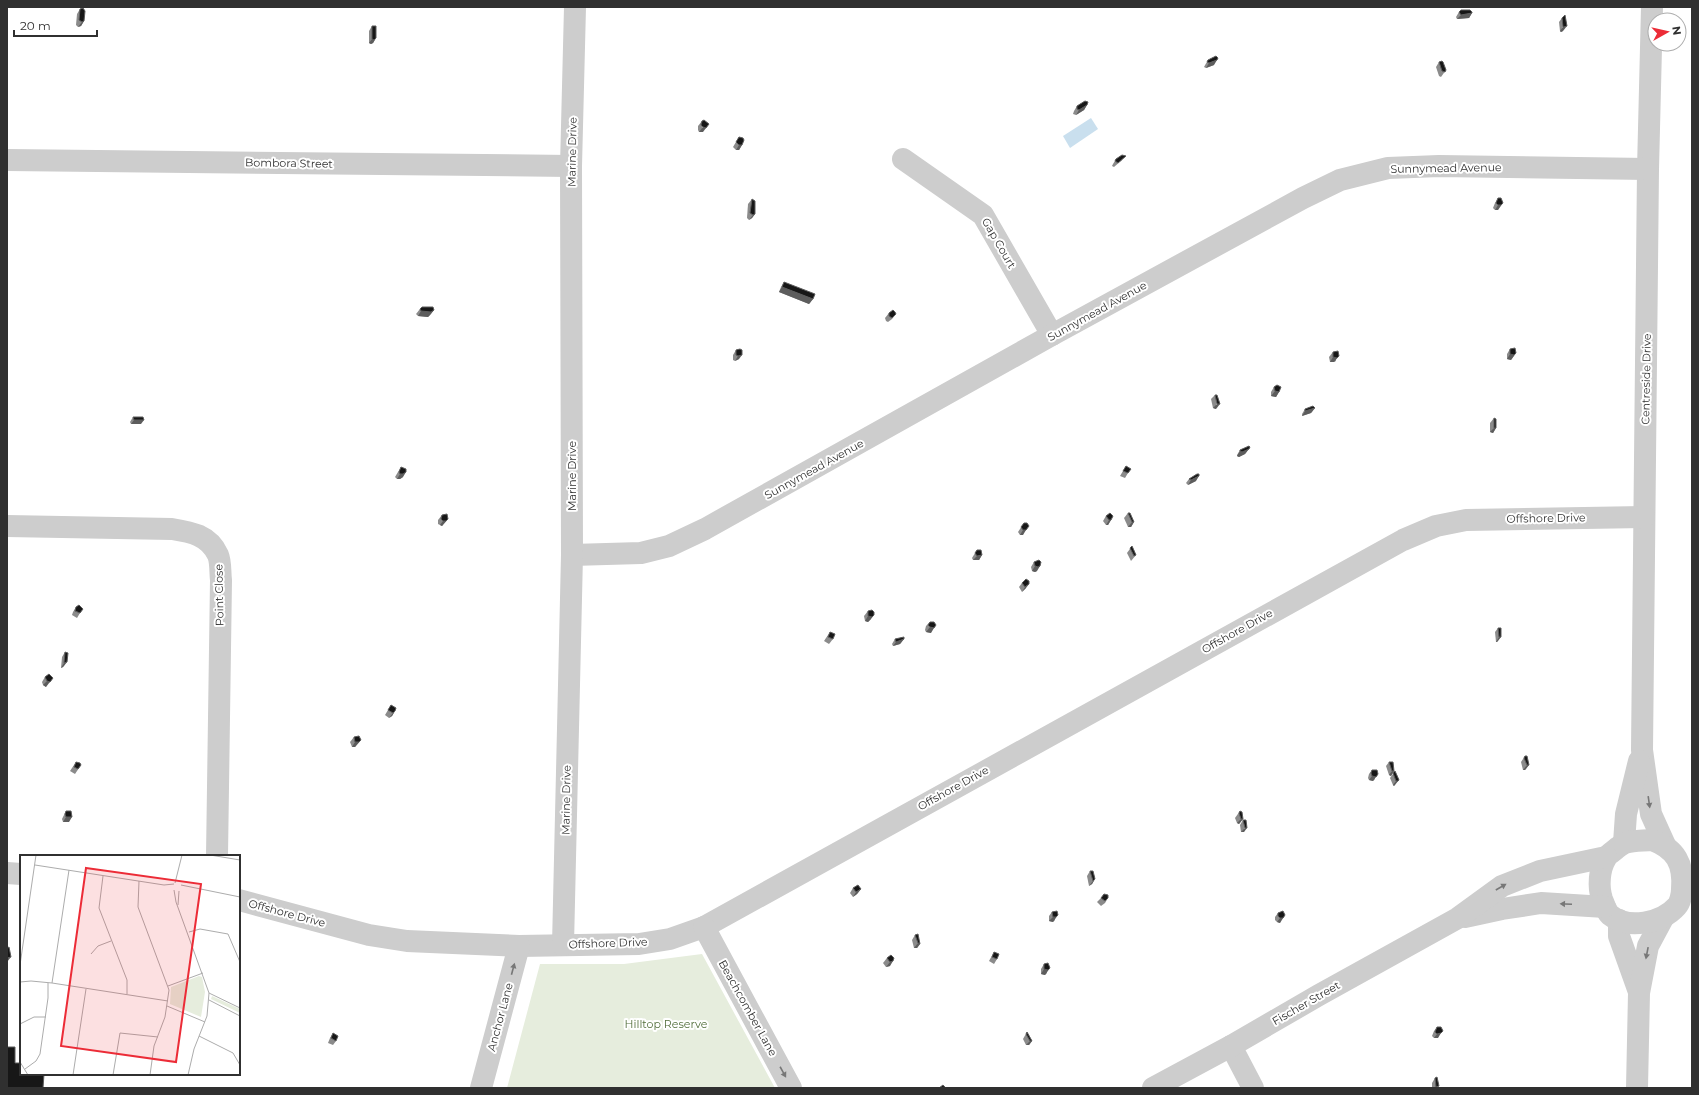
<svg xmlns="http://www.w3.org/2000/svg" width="1699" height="1095" font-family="Montserrat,sans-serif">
  <rect width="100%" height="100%" fill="#fff"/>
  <!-- green -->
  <polygon fill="#e6eddd" points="702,954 775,1088 507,1088 540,964 624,964"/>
  <!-- water -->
  <polygon fill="#c9dfee" points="1091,118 1098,129 1070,148 1063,136"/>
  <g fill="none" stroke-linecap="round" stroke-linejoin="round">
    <!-- minor -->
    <g stroke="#cdcdcd" stroke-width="22">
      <polyline points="1652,7 1648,169 1642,750 1651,814 1665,845"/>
      <polyline points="903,159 983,215 1052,335"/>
      <polyline points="7,160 571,166"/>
      <path d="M7,526L172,529C191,532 209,535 218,555C221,562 220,573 221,580L217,856"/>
      <polyline points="572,555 641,553 669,546 705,529 1052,335 1303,198 1340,180 1388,168 1439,166 1648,169"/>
      <polyline points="1624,843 1626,814 1639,761"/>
      <polyline points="7,873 21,874"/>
      <polyline points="239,900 369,935 407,941 519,946 639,944 670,939 704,927 1403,540 1436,526 1466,520 1644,517"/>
      <polyline points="1619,920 1619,936 1639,992"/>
      <polyline points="704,927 791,1088"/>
      <polyline points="563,945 572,555 571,166 575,7"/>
      <polyline points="1231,1046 1253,1088"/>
      <polyline points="481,1088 519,946"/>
      <polyline points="1637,1088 1639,993 1648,946 1663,918"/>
    </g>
    <!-- tertiary -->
    <g stroke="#cdcdcd" stroke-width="22">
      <path d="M1652,840C1676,849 1684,864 1682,889C1682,894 1680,903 1677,906C1662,923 1628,930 1610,915C1606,911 1604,904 1602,899C1598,887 1599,869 1606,858C1608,854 1614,851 1617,848C1620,846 1622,844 1625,843C1633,840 1644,841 1652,840Z"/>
      <polyline points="1465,917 1502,909 1541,903 1605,907"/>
      <polyline points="1153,1088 1231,1046 1319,995 1458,918 1502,886 1540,871 1606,857"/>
    </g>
  </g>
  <!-- wall -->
  <g fill="#8b8b8b">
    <polygon points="80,9 84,21 81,26 78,27 76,25 77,14"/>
    <polygon points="1459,12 1472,13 1469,18 1457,19 1456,17"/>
    <polygon points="1562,18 1563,31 1561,32 1560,31 1559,22"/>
    <polygon points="372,26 376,38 373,43 371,44 369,43 369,31"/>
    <polygon points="1208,60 1214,65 1206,68 1204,67"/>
    <polygon points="1439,62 1446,70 1441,77 1439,76 1436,67"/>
    <polygon points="1087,105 1084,110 1076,115 1073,114 1074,111 1077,106"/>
    <polygon points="702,121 703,132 699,132 698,130 698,126"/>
    <polygon points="739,137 742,145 739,150 736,150 733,147"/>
    <polygon points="1116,159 1122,160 1114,167 1112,166 1113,164"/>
    <polygon points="1498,198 1501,198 1498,210 1495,210 1493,208 1495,203"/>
    <polygon points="752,199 755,214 752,218 749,220 747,218 748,204"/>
    <polygon points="784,282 813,299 809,304 779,292 781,287"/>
    <polygon points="420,309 434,310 430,315 428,317 418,316 416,314"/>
    <polygon points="889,313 896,314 892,319 888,322 886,321 885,318"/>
    <polygon points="740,349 739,359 735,361 733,360 733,355 736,350"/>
    <polygon points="1510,349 1516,353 1511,360 1507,359 1507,354"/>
    <polygon points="1333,352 1336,361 1334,362 1330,362 1329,357"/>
    <polygon points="1274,387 1279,392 1276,397 1271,396 1271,392"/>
    <polygon points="1215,395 1217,395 1216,409 1213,408 1211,399"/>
    <polygon points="1315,408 1311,413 1302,416 1302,414 1305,409"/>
    <polygon points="133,417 141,424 131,424 130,422"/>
    <polygon points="1494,418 1496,428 1493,433 1490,432 1490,423"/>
    <polygon points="1250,447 1245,454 1239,457 1237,456 1237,455 1240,450"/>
    <polygon points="1126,466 1128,473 1125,478 1120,476"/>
    <polygon points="401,467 403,477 400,479 397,479 395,477"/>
    <polygon points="1189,479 1196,481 1188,485 1186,483"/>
    <polygon points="1128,513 1134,522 1131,527 1128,527 1124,518"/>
    <polygon points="442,515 448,519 442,526 438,524 438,520"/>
    <polygon points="1106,516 1111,520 1108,525 1106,525 1103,521"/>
    <polygon points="1024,523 1023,535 1020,535 1018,532"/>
    <polygon points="1132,546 1136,555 1131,561 1127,553"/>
    <polygon points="977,550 982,555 979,560 973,560 972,558"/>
    <polygon points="1034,562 1037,571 1035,572 1032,571 1031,567"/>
    <polygon points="1022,583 1026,588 1022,592 1019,587"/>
    <polygon points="76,607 80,613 77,618 72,615 73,612"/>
    <polygon points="868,611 871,619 868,622 865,621 864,616"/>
    <polygon points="930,622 931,633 926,632 925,630 926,626"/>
    <polygon points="1498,628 1501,637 1497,642 1496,642 1495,632"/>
    <polygon points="830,632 833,639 829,644 824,641"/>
    <polygon points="895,639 904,639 900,644 893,646 892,644"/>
    <polygon points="65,652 67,662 63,667 61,668 62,657"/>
    <polygon points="49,674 46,687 43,685 42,682 45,677"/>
    <polygon points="391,705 395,711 392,716 389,718 385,715"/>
    <polygon points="354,737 361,740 355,747 352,747 350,742"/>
    <polygon points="1525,756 1529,765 1525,770 1523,770 1521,762"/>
    <polygon points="76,762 81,765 75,774 70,771"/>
    <polygon points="1389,762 1394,771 1391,776 1389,775 1386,766"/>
    <polygon points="1372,770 1375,779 1373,781 1369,780 1368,778 1369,774"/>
    <polygon points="1395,771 1399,780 1394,786 1393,785 1390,778"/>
    <polygon points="66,811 69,822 63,822 62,819"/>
    <polygon points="1240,811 1243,819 1239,824 1237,823 1235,818"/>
    <polygon points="1243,820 1246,820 1244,832 1241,832 1240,825"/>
    <polygon points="1090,871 1095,879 1092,884 1089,886 1087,876"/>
    <polygon points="853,888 861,889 857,894 853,897 850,893"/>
    <polygon points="1101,898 1108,898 1105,903 1101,906 1097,902"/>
    <polygon points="1283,911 1280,923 1277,922 1275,920 1275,917 1278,913"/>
    <polygon points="1052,912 1055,920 1053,922 1049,921 1049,916"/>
    <polygon points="915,935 920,944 917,948 914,948 912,940"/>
    <polygon points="994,952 997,959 994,964 989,961"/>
    <polygon points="891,955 890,966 886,967 883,963 887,958"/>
    <polygon points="1044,964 1047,973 1045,975 1041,974 1041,969"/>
    <polygon points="1437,1027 1438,1038 1434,1038 1432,1036 1434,1031"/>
    <polygon points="1027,1032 1032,1041 1029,1045 1026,1045 1023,1039"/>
    <polygon points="333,1033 336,1041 333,1045 328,1043 330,1038"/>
    <polygon points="1435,1078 1439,1086 1437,1088 1432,1088 1432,1083"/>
  </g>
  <!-- shaded-wall -->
  <g fill="#5d5d5d">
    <polygon points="1472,13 1469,18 1457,19 1461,15"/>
    <polygon points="84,21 81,26 78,27 82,22"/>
    <polygon points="1567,26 1563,31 1561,32 1560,31 1563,27"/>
    <polygon points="376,38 373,43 371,44 369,43 372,39"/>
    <polygon points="1217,60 1214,65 1206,68 1209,63"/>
    <polygon points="1087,105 1084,110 1076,115 1079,110"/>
    <polygon points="703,127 706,128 703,132 699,132"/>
    <polygon points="739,145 742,145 739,150 736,150"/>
    <polygon points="1503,203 1498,210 1495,210 1498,205"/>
    <polygon points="755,214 752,218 749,220 753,215"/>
    <polygon points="782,287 813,299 809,304 779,292"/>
    <polygon points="434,310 430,315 428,317 418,316 421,311"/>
    <polygon points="1516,353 1511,360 1507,359 1510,354"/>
    <polygon points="742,355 739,359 735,361 738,356"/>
    <polygon points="1339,356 1334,362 1330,362 1333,357"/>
    <polygon points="1275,391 1279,392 1276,397 1271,396"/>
    <polygon points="1217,404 1220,404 1216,409 1213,408"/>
    <polygon points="1315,408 1311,413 1302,416 1305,411"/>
    <polygon points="134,420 144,420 141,424 131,424"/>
    <polygon points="1494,428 1496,428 1493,433 1490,432"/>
    <polygon points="1249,449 1245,454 1239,457 1237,456 1240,451"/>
    <polygon points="406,472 403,477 400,479 397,479 400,474"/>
    <polygon points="1199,476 1196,481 1188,485 1191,480"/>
    <polygon points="448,519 442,526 440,525 443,521"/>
    <polygon points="1109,520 1111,520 1108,525 1106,525"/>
    <polygon points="1132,522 1134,522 1131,527 1128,527"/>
    <polygon points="1023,530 1026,530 1023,535 1020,535"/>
    <polygon points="982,555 979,560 973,560 977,556"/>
    <polygon points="1035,566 1040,566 1037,571 1035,572 1032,571"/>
    <polygon points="1029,584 1026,588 1022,592 1025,587"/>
    <polygon points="874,615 871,619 868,622 865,621 868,616"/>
    <polygon points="930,627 934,628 931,633 926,632"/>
    <polygon points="1499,637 1501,637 1497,642 1496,642"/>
    <polygon points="904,639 900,644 893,646 896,642"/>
    <polygon points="67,662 63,667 61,668 64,663"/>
    <polygon points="53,678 46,687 43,685 47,681"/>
    <polygon points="395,711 392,716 389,718 393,713"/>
    <polygon points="361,740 355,747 352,747 355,742"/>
    <polygon points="1527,765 1529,765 1525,770 1523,770"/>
    <polygon points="1392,771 1394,771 1391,776 1389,775"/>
    <polygon points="1378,774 1373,781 1369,780 1372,776"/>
    <polygon points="1396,781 1398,781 1394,786 1393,785"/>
    <polygon points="66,817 72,817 69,822 63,822"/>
    <polygon points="1241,819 1243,819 1239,824 1237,823"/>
    <polygon points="1245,828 1247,828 1244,832 1241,832"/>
    <polygon points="1095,879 1092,884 1089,886 1093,881"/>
    <polygon points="861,889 857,894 853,897 856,892"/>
    <polygon points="1058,915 1053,922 1049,921 1053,917"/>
    <polygon points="1285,915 1280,923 1277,922 1280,918"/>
    <polygon points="918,943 920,944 917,948 914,948"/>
    <polygon points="11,957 7,962 7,958"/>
    <polygon points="893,961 890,966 886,967 890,962"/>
    <polygon points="1050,968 1045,975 1041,974 1044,969"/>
    <polygon points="1441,1033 1438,1038 1434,1038 1437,1034"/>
    <polygon points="1030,1041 1032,1041 1029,1045 1026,1045"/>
  </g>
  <!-- building -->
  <g fill="#171717" stroke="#5d5d5d">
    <polygon points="83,8 85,11 84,21 82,22 79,20 80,9"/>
    <polygon points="1461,10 1470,10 1472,12 1472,13 1461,15 1459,12"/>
    <polygon points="1565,15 1567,26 1564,27 1563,27 1562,18"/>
    <polygon points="372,26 376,26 376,38 374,40 372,39"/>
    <polygon points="1216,56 1218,58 1217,60 1209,63 1207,62 1208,60"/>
    <polygon points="1442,61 1443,62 1446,70 1445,72 1442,71 1439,62"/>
    <polygon points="1085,101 1088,102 1087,105 1079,110 1077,109 1077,106"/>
    <polygon points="704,120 709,124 706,128 703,127 701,125 702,121"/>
    <polygon points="739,137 743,138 744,140 742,145 739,145 736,142"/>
    <polygon points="1122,155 1126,156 1118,163 1115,161 1116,159"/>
    <polygon points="1498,198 1501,198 1503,203 1501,205 1498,205 1496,203"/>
    <polygon points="752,199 755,201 755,214 753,215 750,213"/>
    <polygon points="784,282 815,294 813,299 782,287"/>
    <polygon points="422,307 433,307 434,310 431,312 421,311 420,309"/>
    <polygon points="893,310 895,312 896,314 892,318 889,316 889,313"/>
    <polygon points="1515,348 1516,353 1514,355 1510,354 1510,349"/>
    <polygon points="740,349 742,350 742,355 738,356 736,355 736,350"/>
    <polygon points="1338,351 1339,356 1337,358 1333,357 1333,352"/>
    <polygon points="1277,385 1281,387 1279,392 1275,391 1274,387"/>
    <polygon points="1215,395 1217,395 1220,404 1217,404"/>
    <polygon points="1313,406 1315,408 1305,411 1305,409"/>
    <polygon points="133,417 143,417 144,420 134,420"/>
    <polygon points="1494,418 1496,419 1496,428 1494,428"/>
    <polygon points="1249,446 1250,447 1249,449 1242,452 1240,451 1240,450"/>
    <polygon points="1126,466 1131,469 1128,473 1123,471"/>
    <polygon points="401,467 406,469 406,472 403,474 400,474 399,472"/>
    <polygon points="1197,474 1199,474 1199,476 1191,480 1189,479"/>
    <polygon points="1110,513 1113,516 1111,520 1109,520 1106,516"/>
    <polygon points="1128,513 1130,513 1134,522 1132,522"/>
    <polygon points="447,514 448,519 446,521 443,521 441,519 442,515"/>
    <polygon points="1024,523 1027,523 1029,526 1026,530 1023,530 1021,527"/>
    <polygon points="1132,546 1136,555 1134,556 1130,548"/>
    <polygon points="977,550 981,550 982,555 977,556 975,553"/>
    <polygon points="1039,560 1041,562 1040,566 1038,567 1035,566 1034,562"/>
    <polygon points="1026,579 1029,581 1029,584 1025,587 1022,583"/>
    <polygon points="79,605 83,609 80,613 75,611 76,607"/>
    <polygon points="872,610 874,612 874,615 872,617 868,616 868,611"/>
    <polygon points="930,622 934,622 936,625 934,628 930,627 928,625"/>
    <polygon points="1498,628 1501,628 1501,637 1499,637"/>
    <polygon points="830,632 835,634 833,639 828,637"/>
    <polygon points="904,637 904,639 896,642 895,639"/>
    <polygon points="65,652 68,653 67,662 64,663"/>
    <polygon points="49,674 53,678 50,682 47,681 45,677"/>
    <polygon points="391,705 396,708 395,711 393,713 388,710"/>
    <polygon points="359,736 361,740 359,742 355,742 354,737"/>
    <polygon points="1525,756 1527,756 1529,765 1527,765 1524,758"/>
    <polygon points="76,762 80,763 81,765 78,769 74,767"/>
    <polygon points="1389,762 1393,762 1394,771 1392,771"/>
    <polygon points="1372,770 1377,770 1378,774 1376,777 1372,776 1371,773"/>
    <polygon points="1395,771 1399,780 1398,781 1396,781 1393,773"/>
    <polygon points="66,811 71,811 72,817 66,817 65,814"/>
    <polygon points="1240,811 1242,812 1243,819 1241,819 1239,813"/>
    <polygon points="1243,820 1246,820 1247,828 1245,828"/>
    <polygon points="1090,871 1093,871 1095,879 1093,881"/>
    <polygon points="858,885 861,889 856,892 853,888"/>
    <polygon points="1104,894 1108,895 1108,898 1105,901 1101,898"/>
    <polygon points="1057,911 1058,915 1056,917 1053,917 1052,912"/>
    <polygon points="1283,911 1285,915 1283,918 1280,918 1278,916 1278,913"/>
    <polygon points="918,934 920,944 918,943 915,935"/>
    <polygon points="9,947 11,957 7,958 7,948"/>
    <polygon points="994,952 999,954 997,959 992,957"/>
    <polygon points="891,955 894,958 893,961 890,962 887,958"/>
    <polygon points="1048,963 1050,968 1048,970 1044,969 1044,964"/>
    <polygon points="1437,1027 1441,1027 1443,1031 1441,1033 1437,1034 1435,1032"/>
    <polygon points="1027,1032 1032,1041 1030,1041 1026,1034"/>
    <polygon points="333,1033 338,1036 336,1041 331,1038"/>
    <polygon points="7,1047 15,1047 15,1063 21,1063 21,1074 44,1074 43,1088 7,1088"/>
    <polygon points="1437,1077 1439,1086 1436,1087 1435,1078"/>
    <polygon points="943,1085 945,1087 939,1088"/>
  </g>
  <!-- one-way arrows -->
  <defs><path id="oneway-solid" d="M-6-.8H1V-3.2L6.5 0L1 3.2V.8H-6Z"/></defs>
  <g fill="#777">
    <use href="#oneway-solid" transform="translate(1649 802) rotate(82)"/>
    <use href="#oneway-solid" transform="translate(1501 887) rotate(-30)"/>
    <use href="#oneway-solid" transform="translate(1566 904) rotate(-178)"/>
    <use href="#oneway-solid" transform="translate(1647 953) rotate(101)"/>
    <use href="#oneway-solid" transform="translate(513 969) rotate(-75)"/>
    <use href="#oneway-solid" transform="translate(783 1072) rotate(61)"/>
  </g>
  <g text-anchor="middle" stroke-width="4" stroke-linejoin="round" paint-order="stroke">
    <!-- street labels -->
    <g font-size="11" fill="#303030" stroke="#fff">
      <text transform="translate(572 152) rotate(-89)" y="4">Marine Drive</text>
      <text transform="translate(289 163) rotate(1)" y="4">Bombora Street</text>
      <text transform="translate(1446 168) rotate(-1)" y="4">Sunnymead Avenue</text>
      <text transform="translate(999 243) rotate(60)" y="4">Gap Court</text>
      <text transform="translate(1097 311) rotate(-29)" y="4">Sunnymead Avenue</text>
      <text transform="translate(1646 379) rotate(-89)" y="4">Centreside Drive</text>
      <text transform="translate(814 469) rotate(-29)" y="4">Sunnymead Avenue</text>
      <text transform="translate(572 476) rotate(-90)" y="4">Marine Drive</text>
      <text transform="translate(1546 518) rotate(-1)" y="4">Offshore Drive</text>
      <text transform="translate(219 595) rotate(-91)" y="4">Point Close</text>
      <text transform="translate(1237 631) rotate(-29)" y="4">Offshore Drive</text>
      <text transform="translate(953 788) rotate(-29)" y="4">Offshore Drive</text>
      <text transform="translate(566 800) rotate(-89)" y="4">Marine Drive</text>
      <text transform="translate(287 913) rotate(15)" y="4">Offshore Drive</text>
      <text transform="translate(608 943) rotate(-2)" y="4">Offshore Drive</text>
      <text transform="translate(1306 1003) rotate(-30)" y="4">Fischer Street</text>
      <text transform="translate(748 1008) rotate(61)" y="4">Beachcomber Lane</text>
      <text transform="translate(500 1017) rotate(-75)" y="4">Anchor Lane</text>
    </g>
    <!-- park labels -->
    <g font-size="11" fill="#526e3b" stroke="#fff">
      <text x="666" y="1028">Hilltop Reserve</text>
    </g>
  </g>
  <!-- overview -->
  <g transform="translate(20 855)">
    <rect width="220" height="220" fill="#fff"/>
    <path d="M179,121L182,122L185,137L181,162L150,149L151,132ZM192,141L220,154V158L191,144Z" fill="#e6eddd"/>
    <path fill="none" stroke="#acacac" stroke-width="1" d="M190,0L220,5M15,10L144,30L154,29M83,21L79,53L107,125V139M119,26L118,52L149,135L145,162L134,191L130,220M155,28L162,0M161,30L220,42M154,35L156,47L189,138L187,161L174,194L168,220M158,50L159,36M169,77L180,74L208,79L220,107M71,99L78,91L91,86M0,110L16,0M0,127L11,126L32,128L148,146M32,128L49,15M148,131L183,118M189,138L220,153M189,145L220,161M147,151L185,167M0,169L14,162H26M179,181L213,198L220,210M0,207L8,220M5,214L16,206L20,199L28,143V128M53,220L66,134M93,220L100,178L138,182"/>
    <path fill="#ec2c37" fill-opacity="0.15" stroke="#ec2c37" stroke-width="2" d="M66,13L181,29L156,207L41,191Z"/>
    <rect width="220" height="220" fill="none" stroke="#303030" stroke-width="2"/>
  </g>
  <!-- border -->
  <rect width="1699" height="1095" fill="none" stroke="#303030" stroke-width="16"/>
  <!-- north arrow -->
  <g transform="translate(1667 32) rotate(82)"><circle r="19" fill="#ffffff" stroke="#acacac"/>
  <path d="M0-3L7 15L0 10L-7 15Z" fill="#ec2c37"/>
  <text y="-6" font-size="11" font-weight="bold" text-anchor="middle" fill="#303030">N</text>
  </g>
  <!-- scale -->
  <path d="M14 30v6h83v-6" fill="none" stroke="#303030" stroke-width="2"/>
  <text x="20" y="30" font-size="12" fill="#303030" stroke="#ffffff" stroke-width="3" paint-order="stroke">20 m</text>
</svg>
